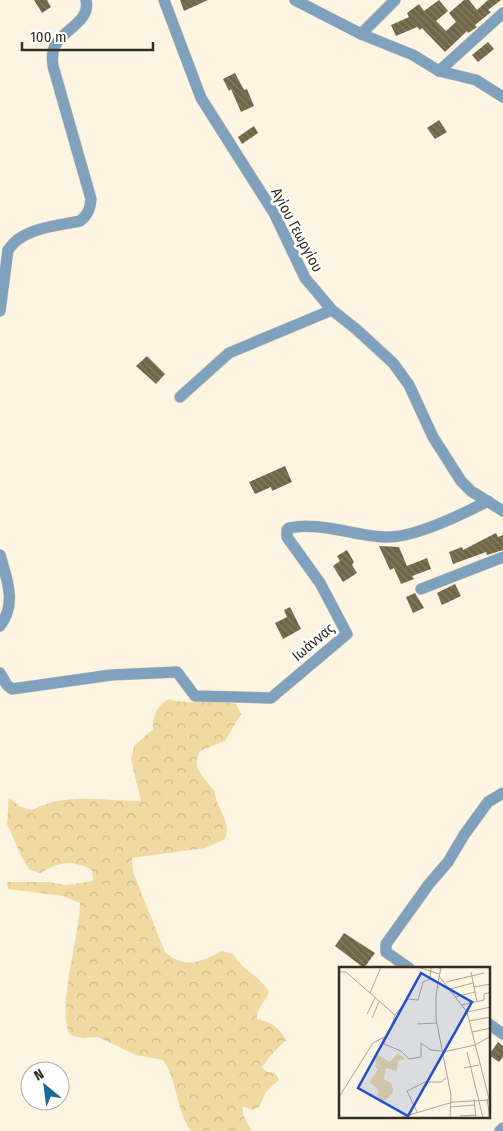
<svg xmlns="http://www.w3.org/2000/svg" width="503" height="1131" font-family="'Fira Sans Condensed',sans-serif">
  <defs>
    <pattern id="forest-crowns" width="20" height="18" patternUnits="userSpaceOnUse" patternTransform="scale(1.25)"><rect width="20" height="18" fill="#f0daa2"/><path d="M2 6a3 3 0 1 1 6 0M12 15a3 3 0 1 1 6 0" fill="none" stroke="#cebb8b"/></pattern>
    <pattern id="building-back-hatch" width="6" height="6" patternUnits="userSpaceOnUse" patternTransform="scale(1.25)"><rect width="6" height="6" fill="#716548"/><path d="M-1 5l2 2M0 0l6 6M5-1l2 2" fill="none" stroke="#857c65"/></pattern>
  </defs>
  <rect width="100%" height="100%" fill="#fdf5e2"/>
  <!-- forest -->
  <path fill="url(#forest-crowns)" d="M169,699C191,706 213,699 236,704L241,714L225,741L200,751C190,769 205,777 214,791C216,796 216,802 219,806C224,818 230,826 225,839L205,848L132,858L133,872L165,952C185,970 200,962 222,951L233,954C242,970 260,976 269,992C265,1003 257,1007 257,1019C271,1022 279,1027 286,1040L270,1056L262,1067L267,1072L275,1073L279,1080L266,1092L259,1107L253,1110L242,1106L244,1117L252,1131H191C176,1111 178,1082 163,1060L136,1055L98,1037L83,1038L70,1035C56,1008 80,935 80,903L63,896L8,889L7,882H48L66,885L93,881L92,870C70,859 61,862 40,873L30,870L22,858L7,824L9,798L21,807L32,810C65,792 105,801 141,801L131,759L134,746L153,729C153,715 156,706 169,699Z"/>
  <!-- building -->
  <g fill="url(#building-back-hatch)">
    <polygon points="34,0 47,0 51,7 42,13"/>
    <polygon points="180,0 208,0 184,11"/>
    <polygon points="439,0 448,11 436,21 446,31 456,22 449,13 464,0 469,0 477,10 488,0 501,0 488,10 491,12 475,25 477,27 468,33 467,31 445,52 422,28 420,30 417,27 396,36 391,25 409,17 407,13 419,4 424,11"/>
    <polygon points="488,42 494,49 478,62 472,55"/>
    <polygon points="235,73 244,90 247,89 254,106 241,112 231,89 229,91 223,79"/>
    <polygon points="439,120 447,132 435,139 427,128"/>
    <polygon points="254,126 258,133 242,144 238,137"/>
    <polygon points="147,356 165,374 156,384 136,366"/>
    <polygon points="285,466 292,482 272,491 271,487 255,494 249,482"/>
    <polygon points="496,533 498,537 503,535 503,550 487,555 486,552 453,564 449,552 462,547 463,550"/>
    <polygon points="379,546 399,547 407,566 427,558 431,569 412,576 414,579 401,584 394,568 390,570"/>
    <polygon points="347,550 354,562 352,565 357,573 343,582 333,566 340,561 337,556"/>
    <polygon points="455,584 461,596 442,605 437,593"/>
    <polygon points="415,593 424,608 413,613 406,597"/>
    <polygon points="290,607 301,629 283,639 275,623 287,617 284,610"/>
    <polygon points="344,933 375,953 364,968 335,946"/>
    <polygon points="498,1042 503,1046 503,1057 499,1062 489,1055"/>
  </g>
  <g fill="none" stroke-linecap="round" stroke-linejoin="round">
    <!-- minor casing -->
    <g stroke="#d9d1c0" stroke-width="12">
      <g id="minor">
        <polyline points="164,0 201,98 274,213 305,278 332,310 356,329 393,363 409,385 433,437 461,481 471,491 503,511"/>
        <polyline points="295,0 361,34 413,55 439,71 476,80 503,97"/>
        <polyline points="361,34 395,0"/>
        <polyline points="439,71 503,13"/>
        <path d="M0,311L8,250C22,228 56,226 80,221C88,215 90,209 91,199L53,66C52,59 52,52 55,46C63,29 91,22 86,0"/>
        <polyline points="180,397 229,353 332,310"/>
        <path d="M0,555C7,579 17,604 0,626"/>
        <polyline points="421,589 503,557"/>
        <path d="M0,673L7,685L12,689L111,675L177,672L195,696L271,698L347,634L320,583L287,537V530L289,528C317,521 356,536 384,537C412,539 463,514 488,501"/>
        <polyline points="409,968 386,952 386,944 429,884 448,862 464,835 488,802 503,793"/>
        <polyline points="489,1024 503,1034"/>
        <polyline points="500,1131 503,1128"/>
      </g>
    </g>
    <!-- minor -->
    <use href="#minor" stroke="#7ea1bd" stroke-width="11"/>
  </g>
  <g text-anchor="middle" stroke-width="5" stroke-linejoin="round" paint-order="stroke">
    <!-- street labels -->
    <g font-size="15" fill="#342f23" stroke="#fff">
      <text transform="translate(297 230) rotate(62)" y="5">Αγίου Γεωργίου</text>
      <text transform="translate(313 642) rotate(-40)" y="5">Ιωάννας</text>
    </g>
  </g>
  <!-- overview -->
  <g transform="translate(339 967)">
    <rect width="151" height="151" fill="#fdf5e2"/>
    <path d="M59,86L66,92L59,94L58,104L47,101L45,112L52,116L54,122L53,127L42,137L38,132L39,123L31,115L39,102L33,97L42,100L36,96L38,87L51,95Z" fill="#f0daa2"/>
    <path fill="none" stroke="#ada696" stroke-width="1" d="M79,0L100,7M102,0L97,28V52L112,128L111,151M0,5H7L56,48M132,5L138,35M100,9L128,45L150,132M107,15L145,6M135,20L152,17M111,22L134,16M31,26L42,0M116,30L136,25M122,38L145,33V27L152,25M128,45L152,40M28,47L36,31M33,51L40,35M130,54L152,50M78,57L98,56M133,65L152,61M44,71L45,77L62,84L70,92L82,90V76L92,83L103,84M104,85L136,78L152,69M128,85L144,151M125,101L140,98M0,130L34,76L49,68L56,48L69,32L79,33L84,15L91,12L92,0M135,132L137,151M148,132L151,151M111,140L136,138M78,145L68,124L86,115H102L107,111M121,149L137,148M60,151L114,135L151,133"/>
    <path fill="#1d4ed8" fill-opacity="0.15" stroke="#1d4ed8" stroke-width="2.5" d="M82,6L133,35L69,149L19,121Z"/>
    <rect width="151" height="151" fill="none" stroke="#342f23" stroke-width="2.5"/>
  </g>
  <!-- north arrow -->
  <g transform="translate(45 1086) rotate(331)"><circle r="24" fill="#ffffff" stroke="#aeaca7"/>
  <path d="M0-4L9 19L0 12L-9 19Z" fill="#1a699b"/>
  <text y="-8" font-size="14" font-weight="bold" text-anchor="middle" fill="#342f23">N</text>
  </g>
  <!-- scale -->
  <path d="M22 42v8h131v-8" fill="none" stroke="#342f23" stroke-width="2.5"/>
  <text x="30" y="42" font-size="15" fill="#342f23" stroke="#ffffff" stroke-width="4" paint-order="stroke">100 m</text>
</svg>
